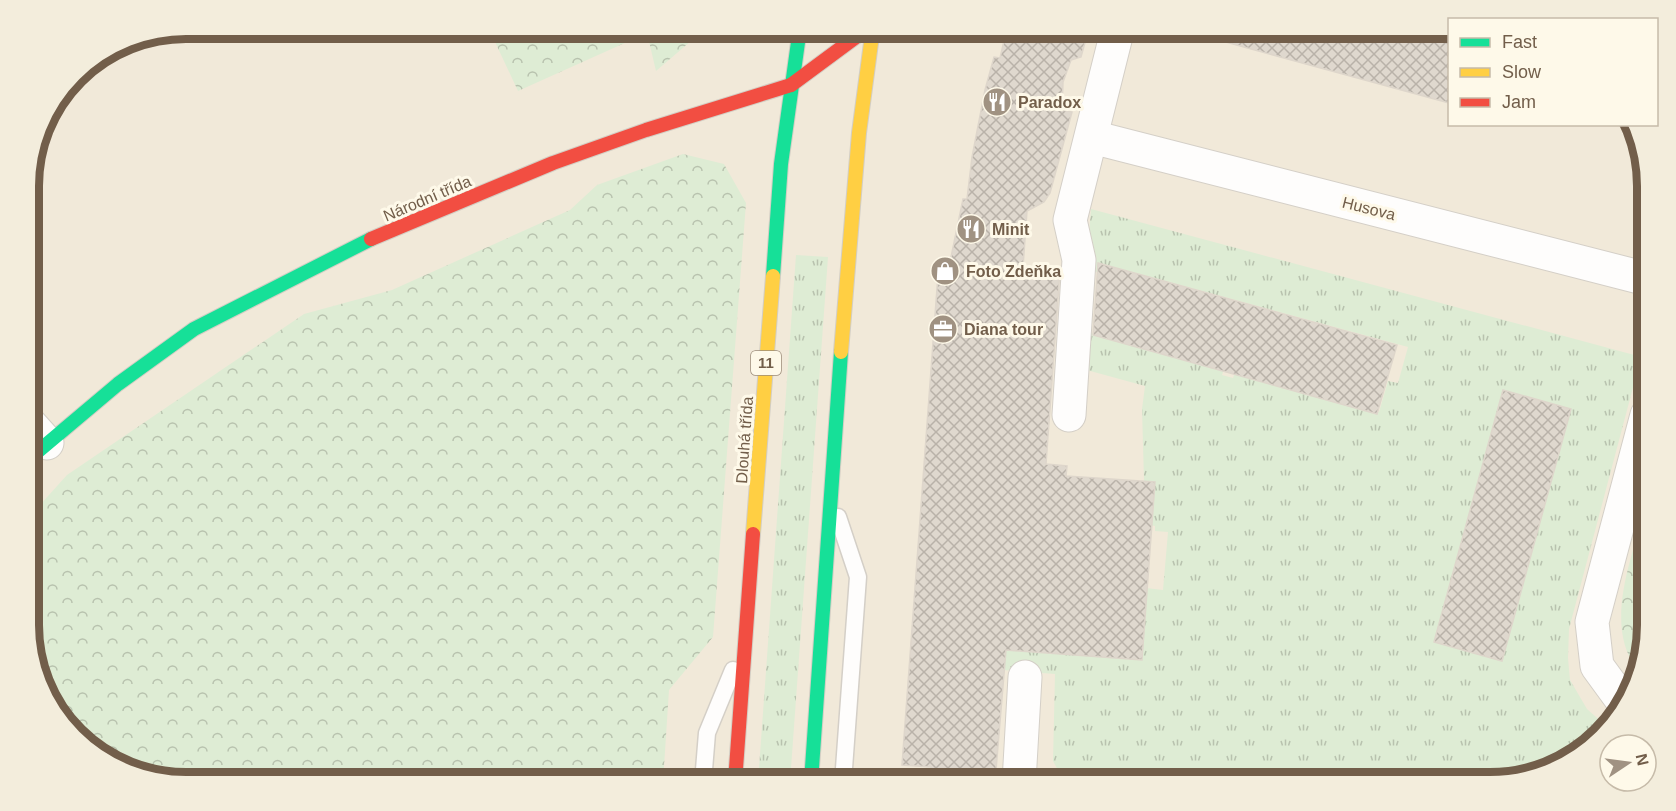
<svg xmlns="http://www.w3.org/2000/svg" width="1676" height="811" font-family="Arial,sans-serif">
  <defs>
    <pattern id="grass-tufts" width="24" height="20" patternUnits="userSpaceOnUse" patternTransform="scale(1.5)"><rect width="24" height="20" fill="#deecd4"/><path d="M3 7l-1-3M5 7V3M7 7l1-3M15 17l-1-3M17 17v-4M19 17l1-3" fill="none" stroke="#b8c2ae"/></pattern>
    <pattern id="forest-crowns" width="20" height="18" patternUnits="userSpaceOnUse" patternTransform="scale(1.5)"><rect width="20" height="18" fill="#deecd4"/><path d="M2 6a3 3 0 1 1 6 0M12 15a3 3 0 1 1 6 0" fill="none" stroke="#b8c2ae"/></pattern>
    <pattern id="building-cross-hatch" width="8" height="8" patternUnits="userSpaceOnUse" patternTransform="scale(1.5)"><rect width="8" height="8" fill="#dfd8ce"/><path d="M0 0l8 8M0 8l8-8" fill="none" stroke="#b9b2a9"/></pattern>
  </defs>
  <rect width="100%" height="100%" fill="#f5f2e9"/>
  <!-- residential -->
  <polygon fill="#f1e9d9" points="186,28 1449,29 1450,124 1629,125 1646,165 1647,626 1631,695 1577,756 1500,782 186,782 116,766 61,721 30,646 29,175 45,116 82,68 126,40"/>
  <!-- grass -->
  <g fill="url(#grass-tufts)">
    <polygon points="1091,209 1638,356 1640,361 1569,629 1568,658 1570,680 1587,709 1605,725 1577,756 1500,782 1072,782 1059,772 1053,761 1055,674 1003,670 1004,651 1146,588 1163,590 1168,532 1155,531 1155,526 1150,525 1154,482 1144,481 1142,409 1145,386 1083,369 1081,330 1179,359 1224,369 1222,375 1233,378 1235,372 1379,412 1388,381 1398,383 1408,347 1099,263 1097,272 1086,271"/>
    <polygon points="796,255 828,257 790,782 758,782"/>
  </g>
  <!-- forest -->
  <g fill="url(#forest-crowns)">
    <polygon points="489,29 705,29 656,71 647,33 518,91"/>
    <polygon points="683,154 724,164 746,203 713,637 669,690 663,782 186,782 116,766 61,721 30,646 30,516 67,475 304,314 392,290 570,210 597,185"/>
    <path d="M1647,503V626L1637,669C1602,624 1634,552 1647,503Z"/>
  </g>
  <!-- building -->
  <g fill="url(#building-cross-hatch)" stroke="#ded6cb" stroke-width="1.5">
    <polygon points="1007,28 1089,28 1081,57 1071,60 1063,82 1062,110 1072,112 1050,193 1044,202 1027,211 1023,267 1060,270 1046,464 1067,466 1066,476 1155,482 1142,660 1006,650 995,782 930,782 931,767 902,765 939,261 950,262 963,199 967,199 972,157 985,90 994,57 1000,58"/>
    <polygon points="1212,28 1449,28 1449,103 1211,38"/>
    <polygon points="1098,263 1397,345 1377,414 1093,335"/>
    <polygon points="1503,390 1571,409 1502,661 1434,642"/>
  </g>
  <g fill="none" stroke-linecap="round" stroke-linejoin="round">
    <!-- lane casing -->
    <g stroke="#d4cfc7" stroke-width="19">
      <g id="lane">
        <polyline points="838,517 858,577 843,782"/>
        <polyline points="703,782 707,733 733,670"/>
      </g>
    </g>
    <!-- street casing -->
    <g stroke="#d4cfc7" stroke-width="35">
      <g id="street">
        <polyline points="1092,137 1647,279"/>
        <polyline points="1069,415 1079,260 1070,220 1118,28"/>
        <polyline points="29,423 47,443"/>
        <polyline points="1624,703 1597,666 1592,622 1647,415"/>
        <polyline points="1019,782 1025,677"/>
      </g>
    </g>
    <!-- fast casing -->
    <g stroke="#d3cec4" stroke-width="16">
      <g id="fast">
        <polyline points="773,276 781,164 800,28"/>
        <polyline points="29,459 118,384 194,329 371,239"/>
        <polyline points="811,782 841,352"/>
      </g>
    </g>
    <!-- slow casing -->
    <g stroke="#d3cec4" stroke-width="16">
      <g id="slow">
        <polyline points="841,352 859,133 873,28"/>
        <polyline points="753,534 773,276"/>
      </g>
    </g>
    <!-- jam casing -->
    <g stroke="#d3cec4" stroke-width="16">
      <g id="jam">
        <polyline points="791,85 868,28"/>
        <polyline points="371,239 553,163 646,130 791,85"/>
        <polyline points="735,782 753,534"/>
      </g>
    </g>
    <!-- lane -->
    <use href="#lane" stroke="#fefdfc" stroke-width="16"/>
    <!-- street -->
    <use href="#street" stroke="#fefdfc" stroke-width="33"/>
    <!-- fast -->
    <use href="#fast" stroke="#16e098" stroke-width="14"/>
    <!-- slow -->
    <use href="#slow" stroke="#ffcf43" stroke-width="14"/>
    <!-- jam -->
    <use href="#jam" stroke="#f24e42" stroke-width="14"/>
  </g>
  <!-- icons -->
  <defs>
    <g id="restaurant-disc" transform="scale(1.5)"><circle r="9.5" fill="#a09282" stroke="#fef9e9"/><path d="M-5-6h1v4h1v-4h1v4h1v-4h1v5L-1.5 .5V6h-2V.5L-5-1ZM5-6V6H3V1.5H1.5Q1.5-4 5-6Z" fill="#fff"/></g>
    <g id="shop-disc" transform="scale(1.5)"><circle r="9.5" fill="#a09282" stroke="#fef9e9"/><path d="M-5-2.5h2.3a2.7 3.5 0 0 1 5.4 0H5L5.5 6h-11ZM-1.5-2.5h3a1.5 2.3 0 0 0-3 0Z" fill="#fff"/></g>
    <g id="office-disc" transform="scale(1.5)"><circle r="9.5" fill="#a09282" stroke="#fef9e9"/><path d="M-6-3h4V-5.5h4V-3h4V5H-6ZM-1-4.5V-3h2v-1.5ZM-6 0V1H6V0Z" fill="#fff"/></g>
  </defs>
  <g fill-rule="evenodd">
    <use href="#restaurant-disc" x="997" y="102"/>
    <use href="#restaurant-disc" x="971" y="229"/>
    <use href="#shop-disc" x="945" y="271"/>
    <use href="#office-disc" x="943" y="329"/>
  </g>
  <g text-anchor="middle" stroke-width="6" stroke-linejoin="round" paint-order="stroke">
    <!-- shield labels -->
    <rect fill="#fef9e9" stroke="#9c8c7a" stroke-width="1.5" x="751" y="351" width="30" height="24" rx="4.5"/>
    <g font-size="15" font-weight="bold" fill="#725e4a">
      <text x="766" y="368">11</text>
    </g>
    <!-- poi labels -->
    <g font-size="16" font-weight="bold" fill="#725e4a" stroke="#fef9e9" text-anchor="start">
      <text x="1018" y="108">Paradox</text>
      <text x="992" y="235">Minit</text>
      <text x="966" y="277">Foto Zdeňka</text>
      <text x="964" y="335">Diana tour</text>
    </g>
    <!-- street labels -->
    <g font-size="16" fill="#725e4a" stroke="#fef9e9">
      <text transform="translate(427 198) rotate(-23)" y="6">Národní třída</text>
      <text transform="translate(1369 208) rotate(14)" y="6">Husova</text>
      <text transform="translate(744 440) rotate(-86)" y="6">Dlouhá třída</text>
    </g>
  </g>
  <!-- crop -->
  <path d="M0 0H1676V811H0ZM186 39H1490A147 147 0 0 1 1637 186V625A147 147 0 0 1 1490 772H186A147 147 0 0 1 39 625V186A147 147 0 0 1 186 39Z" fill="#f3eddc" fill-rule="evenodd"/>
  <path fill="none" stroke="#725e4a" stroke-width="8" d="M186 39H1490A147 147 0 0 1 1637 186V625A147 147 0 0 1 1490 772H186A147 147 0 0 1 39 625V186A147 147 0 0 1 186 39Z"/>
  <!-- legend -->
  <rect x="1448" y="18" width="210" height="108" fill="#fef9e9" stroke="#c6bba9" stroke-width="1.5"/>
  <rect x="1460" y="38" width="30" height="9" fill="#16e098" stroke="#c6bba9" stroke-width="1.5"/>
  <text x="1502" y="48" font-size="18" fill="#725e4a">Fast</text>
  <rect x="1460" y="68" width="30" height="9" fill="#ffcf43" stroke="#c6bba9" stroke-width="1.5"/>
  <text x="1502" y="78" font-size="18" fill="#725e4a">Slow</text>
  <rect x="1460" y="98" width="30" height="9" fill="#f24e42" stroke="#c6bba9" stroke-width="1.5"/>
  <text x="1502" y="108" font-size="18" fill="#725e4a">Jam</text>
  <!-- north arrow -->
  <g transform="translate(1628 763) rotate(77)"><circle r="28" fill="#fef9e9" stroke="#c6bba9" stroke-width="1.5"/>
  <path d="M0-4.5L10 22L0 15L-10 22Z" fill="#a09282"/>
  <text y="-9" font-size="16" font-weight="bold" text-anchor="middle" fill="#725e4a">N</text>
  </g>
</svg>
